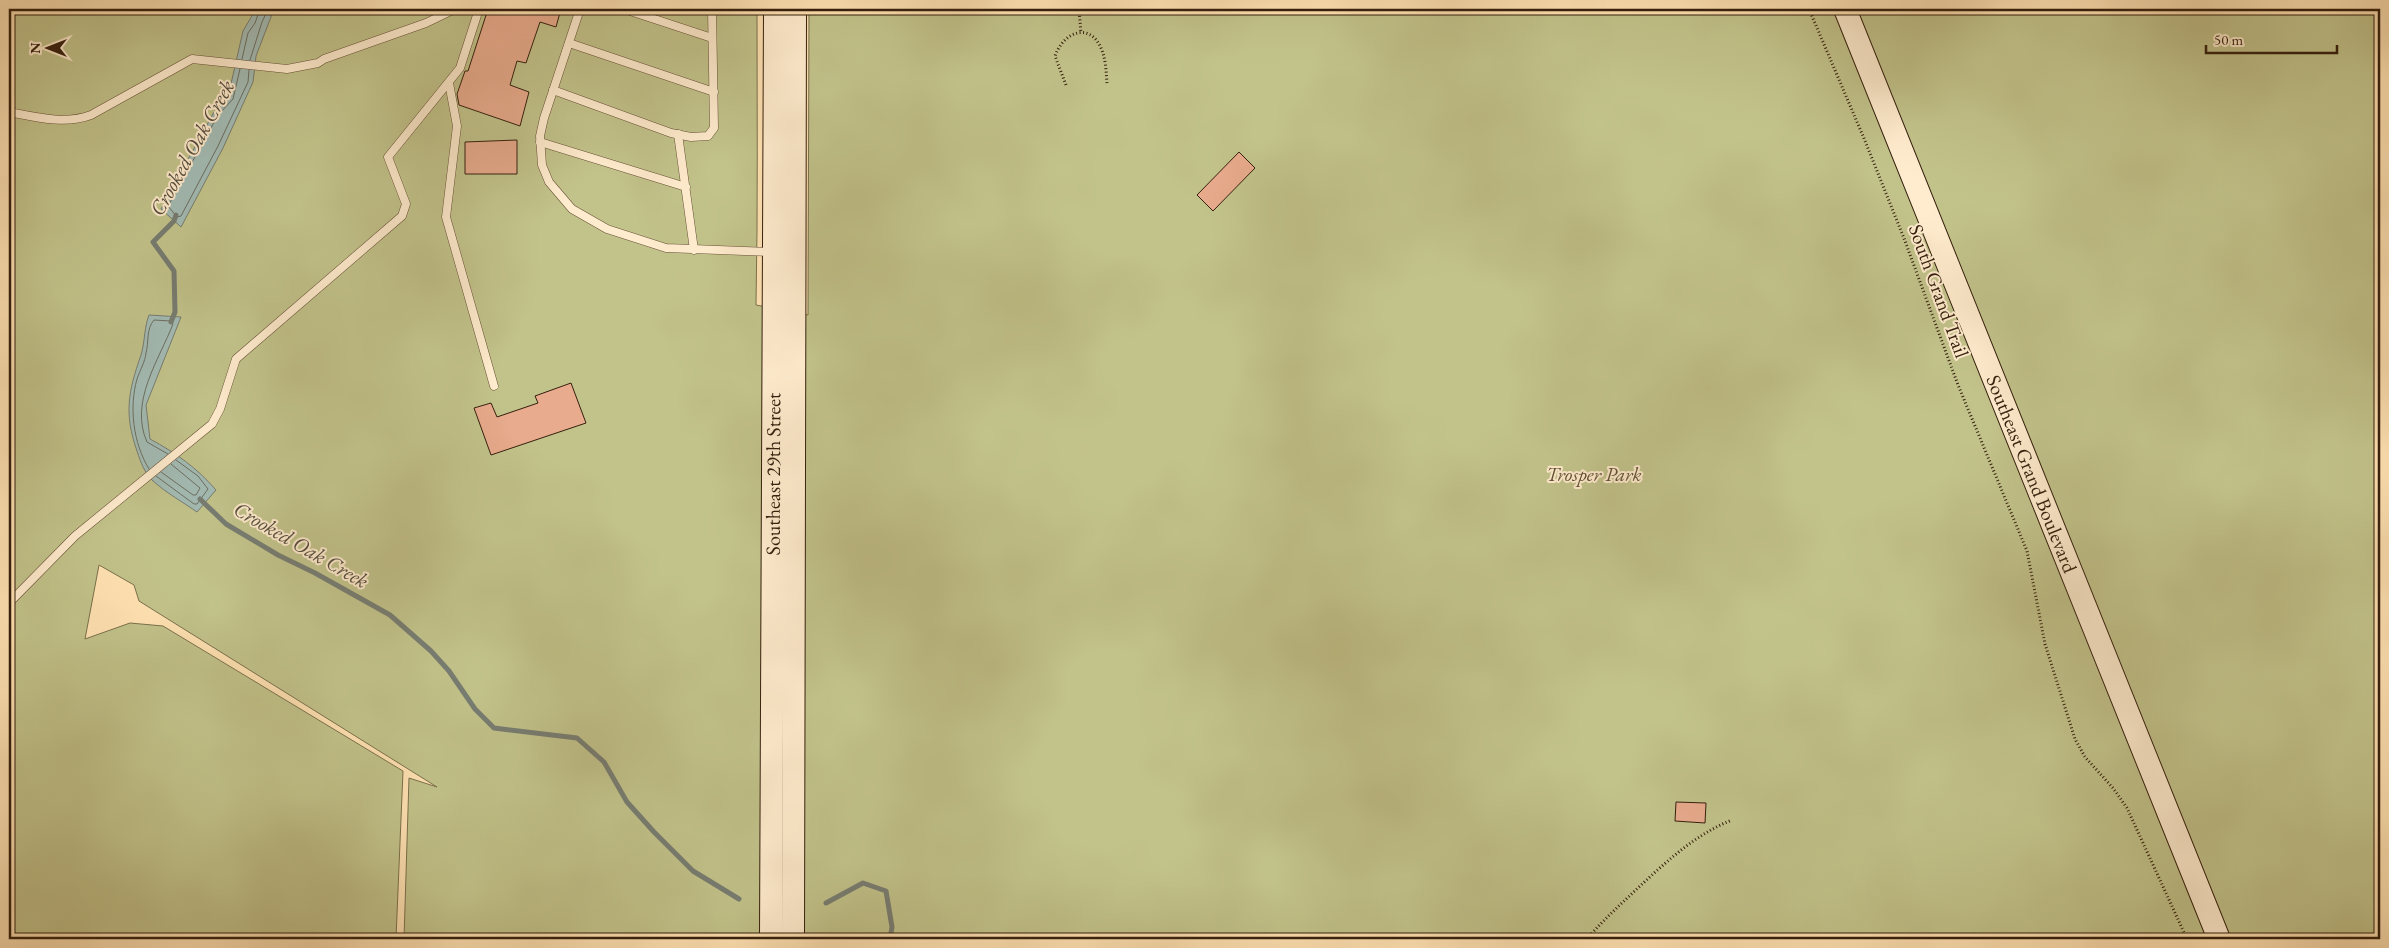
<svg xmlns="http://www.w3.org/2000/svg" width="2389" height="948" font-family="'EB Garamond',serif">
  <rect width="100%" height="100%" fill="#ffe2b3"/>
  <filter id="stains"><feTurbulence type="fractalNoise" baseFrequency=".004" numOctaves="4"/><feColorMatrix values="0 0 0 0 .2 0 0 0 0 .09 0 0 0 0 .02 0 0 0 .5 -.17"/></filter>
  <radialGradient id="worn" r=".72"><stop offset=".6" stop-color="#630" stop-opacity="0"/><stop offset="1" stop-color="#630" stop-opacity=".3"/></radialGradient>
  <!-- green -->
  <path fill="#c2c38b" stroke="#7b714c" d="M9,9H757C757,108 758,206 756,305L808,315L809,9H2380V939H404L409,778L437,787L139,601L134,585L99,565L85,639L130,623L163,626L403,771L396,938L9,939Z"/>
  <!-- water -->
  <g fill="#a3bcb5" stroke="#777d72">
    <polygon points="256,9 274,9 256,56 253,82 223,148 181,227 161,209 214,112 228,97 243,31"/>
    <path d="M149,315L181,317L146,405L150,439C176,453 197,468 216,490L197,512C183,502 166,493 153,481C144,472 141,463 137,451C124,414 128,392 141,355C145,342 144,328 149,315Z"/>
  </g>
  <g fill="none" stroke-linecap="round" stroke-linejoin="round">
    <!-- shore -->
    <g stroke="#6c6e61" stroke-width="1">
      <polyline points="242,59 248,33 255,23 260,9"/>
      <polyline points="250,60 262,22 268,9"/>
      <polyline points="240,69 233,99 218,115 168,206 177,217 181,216 218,146 248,82 249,70"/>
      <path d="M149,469C133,443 129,407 137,379C140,370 145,362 146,353C149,342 146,329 154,320L171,321L173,324C159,360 129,402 147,442L168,454"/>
      <polyline points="161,472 193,495 196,495 200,488 171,464"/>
      <polyline points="156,476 194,504 197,504 208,489 198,476 176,460"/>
    </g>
    <!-- stream -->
    <g stroke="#777d72" stroke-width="5">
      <polyline points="171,322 175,312 174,271 153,242 174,221 176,215"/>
      <polyline points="200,499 226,524 278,555 315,573 390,615 431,651 449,671 475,709 494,728 577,738 604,762 627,802 654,832 693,871 739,899"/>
      <polyline points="826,903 863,883 886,891 892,927 890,939"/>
    </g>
  </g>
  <!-- building -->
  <g fill="#e8ab8d" stroke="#341f0d">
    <polygon points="488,9 561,9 556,27 540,22 526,63 517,61 510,85 529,92 520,126 459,105 457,94 465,71 468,71"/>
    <polygon points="517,140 517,174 465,174 465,142"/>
    <polygon points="1239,152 1255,168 1213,211 1197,195"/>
    <polygon points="571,383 586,423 491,455 474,408 491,403 497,417 538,403 535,396"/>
    <polygon points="1676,802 1706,803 1705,823 1675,821"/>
  </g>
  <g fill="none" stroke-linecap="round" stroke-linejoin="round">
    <!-- lane casing -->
    <g stroke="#675036" stroke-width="9">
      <g id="lane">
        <polyline points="580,9 544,118 540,136 542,165 549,182 572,209 607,229 666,248 772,252"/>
        <polyline points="624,9 712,38"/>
        <polyline points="569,43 714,92"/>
        <polyline points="449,83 457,126 446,217 494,386"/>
        <polyline points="553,90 671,133 691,137 708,136 714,128 712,9"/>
        <path d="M9,112C35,117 65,125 91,115L192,59L287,69L318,63L324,59L426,23L455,9"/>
        <polyline points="678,134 694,250"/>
        <polyline points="540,142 686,187"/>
        <polyline points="9,603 75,536 212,424 220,409 236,359 402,216 406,204 388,157 460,68 479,9"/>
      </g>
    </g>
    <!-- secondary casing -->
    <g stroke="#341f0d" stroke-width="24">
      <g id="secondary">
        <path id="s1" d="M1845,9L2219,939"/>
        <path id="s2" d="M771,939L775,9"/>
        <polyline points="793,939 795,9"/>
      </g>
    </g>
    <!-- path -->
    <g stroke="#341f0d" stroke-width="3" stroke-dasharray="1 2.5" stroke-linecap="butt">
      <polyline points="1079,9 1081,33"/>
      <polyline points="1809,9 1863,136 1905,241 1958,385 2027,551 2045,644 2075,739 2085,757 2113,788 2127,808 2187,939"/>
      <path d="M1066,85L1055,56C1063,33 1089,21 1101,48C1106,59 1106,72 1107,83"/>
      <path d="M1587,939C1603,920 1621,904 1639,887C1667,861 1696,834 1732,820"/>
    </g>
    <!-- lane -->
    <use href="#lane" stroke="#ffecce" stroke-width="8"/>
    <!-- secondary -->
    <use href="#secondary" stroke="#ffecce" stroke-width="22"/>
  </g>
  <g text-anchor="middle" stroke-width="4" stroke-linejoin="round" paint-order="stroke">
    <!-- street labels -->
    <g font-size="20" fill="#341f0d" stroke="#ffecce">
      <text transform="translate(1939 291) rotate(70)" y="7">South Grand Trail</text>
      <text dy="7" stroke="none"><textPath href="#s2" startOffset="465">Southeast 29th Street</textPath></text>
      <text dy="7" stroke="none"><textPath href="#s1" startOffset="501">Southeast Grand Boulevard</textPath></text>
    </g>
    <!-- park labels -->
    <g font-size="20" font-style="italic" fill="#5f5033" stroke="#ffecce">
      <text x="1594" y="481">Trosper Park</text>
    </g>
    <!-- water labels -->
    <g font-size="21" font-style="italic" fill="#554e3f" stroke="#ffecce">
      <text transform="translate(192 148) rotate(-61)" y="7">Crooked Oak Creek</text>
      <text transform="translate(301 545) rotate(30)" y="7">Crooked Oak Creek</text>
    </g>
  </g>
  <!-- margin -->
  <rect width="2389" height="948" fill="none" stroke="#ffe2b3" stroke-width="30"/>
  <rect x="10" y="10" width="2369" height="928" fill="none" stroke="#341f0d" stroke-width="2.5"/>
  <rect x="15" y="15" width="2359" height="918" fill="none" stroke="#341f0d"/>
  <!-- north arrow -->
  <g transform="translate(48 48) rotate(270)" stroke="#ffecce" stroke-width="4" paint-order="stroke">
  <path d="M0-4L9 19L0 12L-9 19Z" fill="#341f0d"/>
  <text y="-8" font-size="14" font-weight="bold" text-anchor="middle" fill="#341f0d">N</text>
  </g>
  <!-- scale -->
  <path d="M2206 45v8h131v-8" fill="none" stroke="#341f0d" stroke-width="2.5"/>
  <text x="2214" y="45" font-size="15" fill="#341f0d" stroke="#ffecce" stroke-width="4" paint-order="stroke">50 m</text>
  <rect width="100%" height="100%" filter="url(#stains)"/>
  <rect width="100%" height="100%" fill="url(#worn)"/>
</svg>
